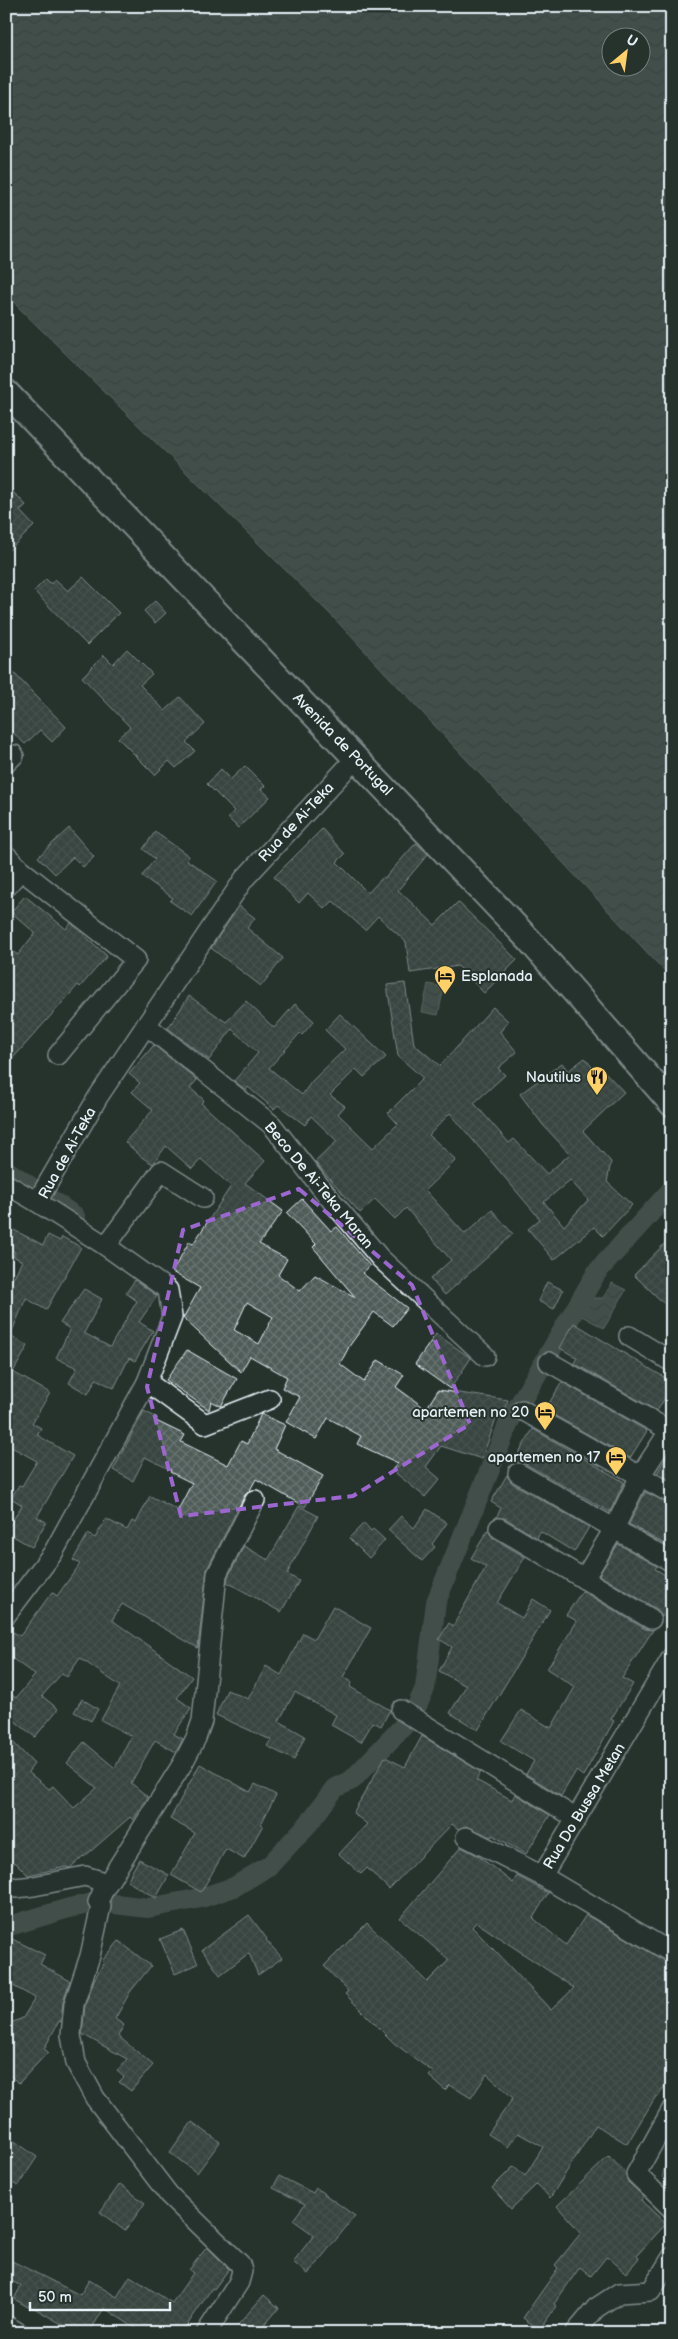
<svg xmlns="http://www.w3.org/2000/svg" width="678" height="2339" font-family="'Balsamiq Sans',sans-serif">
  <defs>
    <pattern id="water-waves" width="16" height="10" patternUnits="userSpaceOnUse" patternTransform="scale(1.25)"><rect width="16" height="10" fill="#636f6d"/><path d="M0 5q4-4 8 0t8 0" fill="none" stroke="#535a5a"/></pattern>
    <pattern id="building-cross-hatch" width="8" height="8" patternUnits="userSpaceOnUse" patternTransform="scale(1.25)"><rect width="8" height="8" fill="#505c59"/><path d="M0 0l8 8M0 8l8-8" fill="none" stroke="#697472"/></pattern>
  </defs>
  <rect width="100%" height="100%" fill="#26332d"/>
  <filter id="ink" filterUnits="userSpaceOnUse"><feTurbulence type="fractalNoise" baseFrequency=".02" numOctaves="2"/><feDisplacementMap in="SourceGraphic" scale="10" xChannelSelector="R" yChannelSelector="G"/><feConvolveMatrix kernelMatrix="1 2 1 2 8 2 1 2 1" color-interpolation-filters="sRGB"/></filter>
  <g filter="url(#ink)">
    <!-- green -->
    <polygon fill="#3e4b47" stroke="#939ea0" points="672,2134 672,2186 662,2177"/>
    <!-- water -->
    <g fill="url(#water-waves)" stroke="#98a3a5" fill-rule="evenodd">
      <path d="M6,6H672V979L332,616L6,295ZM610,38H640V68H610Z"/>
      <polygon points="428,984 444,987 438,1015 422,1012"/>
      <polygon points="612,1283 626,1290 604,1328 580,1315 591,1298 603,1298"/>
    </g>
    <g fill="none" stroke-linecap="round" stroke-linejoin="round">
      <!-- canal -->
      <g stroke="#636f6d" stroke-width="20">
        <polyline points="6,1170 75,1216"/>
        <polyline points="6,1927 69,1908 98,1902 148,1908 201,1898 234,1887 270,1865 309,1823 335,1788 352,1780 412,1717 425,1688 436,1602 510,1420 597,1272 672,1189"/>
      </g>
    </g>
    <!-- building -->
    <g fill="url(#building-cross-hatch)" stroke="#e8f1f8" fill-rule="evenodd">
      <polygon points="6,485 26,505 20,511 34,526 6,553"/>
      <polygon points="83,577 119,613 87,645 34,591 46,579 51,584 55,579 68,591"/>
      <polygon points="155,601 166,613 155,623 144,611"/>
      <polygon points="127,649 152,674 140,685 165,711 180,697 205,724 186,742 195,751 176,768 169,761 155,775 118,738 130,727 82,677 104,655 113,664"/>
      <polygon points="6,665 66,727 52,742 40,730 25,744 6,726"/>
      <polygon points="245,766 265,786 261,789 270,797 238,828 228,818 234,811 207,784 221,769 231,779"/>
      <polygon points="69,828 94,857 83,867 73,857 55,874 38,857"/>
      <polygon points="322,829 345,854 337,862 368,893 383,877 385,878 416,843 428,854 398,890 435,925 458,902 517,960 484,993 458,966 410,973 406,942 378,916 365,930 333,901 325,909 308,893 299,903 274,877"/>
      <polygon points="155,832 189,856 187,860 217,881 192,916 170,901 173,898 142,876 155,859 143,849"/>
      <polygon points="25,896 66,929 71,923 107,956 80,987 78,985 6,1066 6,946 18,955 35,933 11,912"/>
      <polygon points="239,906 255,918 247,928 283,958 261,986 211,948"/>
      <path d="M405,983L414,1044L440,1066L493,1007L508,1021L500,1032L517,1052L498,1068L505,1075L474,1103L509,1143L514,1139L547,1174L570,1154L543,1125L520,1094L562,1063L568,1071L585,1058L597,1074L602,1069L624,1092L583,1131L611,1162L607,1182L632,1205L603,1236L594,1227L554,1260L528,1229L540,1219L450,1113L429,1135L456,1160L425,1190L465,1234L492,1210L513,1234L445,1295L430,1279L451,1260L406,1208L395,1219L375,1199L360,1213L315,1162L337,1141L311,1116L305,1125L278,1105L274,1109L248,1087L246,1090L234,1081L258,1053L232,1029L209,1060L168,1028L189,996L226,1022L246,1001L274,1028L295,1004L314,1021L302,1035L300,1033L269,1068L302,1095L312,1081L345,1049L325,1030L340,1014L386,1057L364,1077L356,1069L330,1095L345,1106L338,1114L373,1148L398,1124L388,1113L423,1078L398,1056L387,985ZM570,1180L588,1200L564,1226L544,1202Z"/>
      <path d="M154,1045L197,1080L190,1088L204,1100L201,1103L265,1161L245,1183L283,1211L259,1244L287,1259L278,1275L300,1291L315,1275L355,1297L313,1247L316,1244L287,1213L302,1199L331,1231L337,1227L370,1266L362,1273L407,1308L393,1326L374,1312L350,1345L340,1364L364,1382L378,1360L404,1375L396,1387L426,1409L438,1390L508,1400L500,1420L496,1418L482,1459L441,1446L426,1467L440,1479L425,1497L392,1470L398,1463L357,1444L361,1436L328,1418L316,1439L286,1422L300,1397L282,1388L287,1377L250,1356L241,1372L183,1318L200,1288L172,1272L189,1242L193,1244L231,1186L201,1159L192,1169L166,1146L153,1164L143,1158L125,1142L153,1110L132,1092L140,1083L129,1074ZM247,1302L273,1317L259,1344L234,1330Z"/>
      <polygon points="6,1226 43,1245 48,1235 60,1241 62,1237 81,1247 46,1310 26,1298 10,1336 28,1346 13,1372 50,1393 32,1423 41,1428 37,1435 73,1456 37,1517 46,1522 32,1547 6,1532 22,1505 11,1498 19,1485 22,1486 37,1461 6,1444 6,1292 22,1261 13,1256 15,1252 6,1247"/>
      <polygon points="672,1236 672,1311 634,1275"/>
      <polygon points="135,1280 157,1296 139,1322 153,1331 135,1361 129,1358 114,1388 96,1379 88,1394 69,1383 77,1368 56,1358 70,1329 60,1323 84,1289 102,1299 84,1333 110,1347 137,1301 126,1293"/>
      <polygon points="547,1282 563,1290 554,1309 538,1301"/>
      <polygon points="574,1323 672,1382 672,1386 657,1411 574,1363 577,1358 560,1348"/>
      <polygon points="436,1334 471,1358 450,1389 415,1364"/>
      <polygon points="187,1350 237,1379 221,1406 211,1401 209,1410 166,1380"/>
      <polygon points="562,1382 647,1431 630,1458 545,1410"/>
      <polygon points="144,1411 157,1418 156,1421 185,1435 181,1442 228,1465 241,1441 247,1444 261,1414 285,1425 274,1449 323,1476 305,1507 256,1479 250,1490 245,1495 207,1569 198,1648 122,1604 112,1620 192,1677 177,1698 191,1708 174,1734 183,1739 176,1752 155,1740 131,1783 148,1797 133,1820 130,1817 84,1857 83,1856 70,1868 66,1867 28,1875 15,1862 6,1872 6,1735 34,1764 28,1772 49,1789 53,1786 74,1808 97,1788 67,1763 84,1742 115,1768 131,1736 101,1720 120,1686 80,1658 67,1677 62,1673 42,1696 58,1709 35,1737 6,1714 6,1690 16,1698 35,1675 6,1654 6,1642 13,1632 20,1636 52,1592 57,1596 80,1564 73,1560 88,1534 95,1538 106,1519 127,1530 132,1521 136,1523 150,1496 178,1510 192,1483 170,1472 171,1470 145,1457 133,1481 113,1470"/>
      <polygon points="533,1429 624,1482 610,1512 524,1463 515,1462 520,1455 518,1454"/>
      <polygon points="672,1448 672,1481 657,1473"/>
      <polygon points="507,1475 512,1483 589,1527 574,1552 540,1531 537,1538 505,1518 496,1518 501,1508 491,1502"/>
      <polygon points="645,1492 672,1505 672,1539 668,1546 629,1524"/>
      <polygon points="299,1506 318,1516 287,1574 299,1581 281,1612 227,1582 228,1577 244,1546 268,1560"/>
      <polygon points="427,1509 447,1523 432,1544 435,1547 422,1561 388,1530 401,1516 414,1528"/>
      <polygon points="364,1523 371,1531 373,1529 385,1540 369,1558 349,1538"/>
      <polygon points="488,1530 493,1538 525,1557 497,1603 522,1618 533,1599 550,1610 478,1730 450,1713 466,1686 439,1671 452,1647 439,1639 449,1623 453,1626 486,1567 471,1558"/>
      <polygon points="618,1544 657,1566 655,1569 672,1579 672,1602 662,1617 657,1609 599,1575"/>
      <polygon points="582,1591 645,1629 653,1630 622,1678 633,1684 611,1719 614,1721 583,1776 576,1771 561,1796 526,1774 534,1761 501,1741 521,1710 551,1728 575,1687 547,1669 577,1621 566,1615"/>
      <polygon points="333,1606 371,1628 343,1677 352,1682 350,1687 390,1710 381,1726 373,1722 361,1742 331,1725 336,1715 295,1692 279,1721 305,1736 294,1760 267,1746 271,1740 216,1715 227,1690 248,1699 266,1666 281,1675 303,1633 314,1639"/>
      <polygon points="82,1699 98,1709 91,1721 74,1712"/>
      <polygon points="422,1736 481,1772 476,1780 512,1800 515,1794 550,1815 526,1854 492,1835 491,1837 466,1826 458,1829 452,1824 389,1889 367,1868 361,1874 339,1854 367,1824 353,1813 385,1757 405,1767"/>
      <polygon points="200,1764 250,1792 255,1784 276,1795 261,1824 263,1825 244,1859 226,1849 201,1892 171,1875 195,1833 170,1819"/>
      <path d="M461,1847L477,1855L513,1883L517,1876L548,1893L533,1918L566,1945L586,1915L672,1965V2074L658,2097L656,2096L627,2144L596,2125L550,2198L537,2184L511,2209L492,2188L514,2166L525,2176L543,2147L518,2133L508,2147L488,2134L513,2098L487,2074L471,2098L450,2085L445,2090L429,2076L433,2072L394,2043L345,1994L348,1991L324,1966L367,1923L427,1982L449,1960L400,1918ZM476,1922L574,1988L551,2010L472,1927Z"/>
      <polygon points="139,1859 169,1875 156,1898 127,1881"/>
      <polygon points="249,1915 267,1939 266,1940 282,1958 258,1975 249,1953 220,1975 202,1950"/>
      <polygon points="183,1930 198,1964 175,1974 160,1939"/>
      <polygon points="6,1936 45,1955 40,1964 70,1981 63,2001 61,2022 59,2021 44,2049 48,2052 19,2083 6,2073 6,2025 23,2018 35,1998 6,1982"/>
      <polygon points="119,1941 151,1966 130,1992 115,2019 124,2025 118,2036 153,2065 131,2091 119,2082 124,2077 117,2071 127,2059 82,2034 85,2006 94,1980 104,1962 102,1961"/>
      <polygon points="192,2122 220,2142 197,2173 170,2153"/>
      <polygon points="13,2140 37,2157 18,2186 6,2179 6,2150"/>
      <polygon points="609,2156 625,2173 628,2182 644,2197 641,2200 666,2224 637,2255 639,2258 626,2273 607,2256 591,2276 580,2267 554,2304 556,2306 540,2330 523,2318 558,2268 555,2265 581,2233 557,2206"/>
      <polygon points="279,2176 313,2193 316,2188 355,2216 308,2274 293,2262 314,2235 293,2220 305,2204 273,2188"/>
      <polygon points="120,2184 145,2203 125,2231 100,2212"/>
      <polygon points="207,2247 229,2269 214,2289 212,2288 182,2333 143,2333 104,2308 89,2333 77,2333 29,2305 28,2307 14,2299 21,2286 6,2278 6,2258 80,2295 89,2280 117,2297 130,2276 172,2303 193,2273 189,2270"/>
      <polygon points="264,2295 279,2308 258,2333 248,2333 238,2325"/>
    </g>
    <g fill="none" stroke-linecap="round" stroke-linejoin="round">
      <!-- minor casing -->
      <g stroke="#e8f1f8" stroke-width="22">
        <g id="minor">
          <polyline points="6,763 14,755"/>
          <polyline points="6,855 21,870 136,960 58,1055"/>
          <polyline points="6,887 21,870"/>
          <polyline points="146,1025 272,1125 327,1195 380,1258 485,1356"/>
          <polyline points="6,1184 37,1202"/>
          <polyline points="106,1246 161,1171 203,1198"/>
          <polyline points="629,1336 672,1362"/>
          <polyline points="549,1362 672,1432"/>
          <polyline points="147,1382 205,1424 270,1399"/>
          <polyline points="522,1410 672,1494"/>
          <polyline points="518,1473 672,1562"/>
          <polyline points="499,1528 651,1619"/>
          <polyline points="584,1579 614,1529 640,1476 672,1427"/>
          <polyline points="6,1615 53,1553 147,1382 172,1317 168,1290 106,1246 37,1202 98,1097 244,879 356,758"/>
          <polyline points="672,1657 542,1876 672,1953"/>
          <polyline points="401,1710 577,1819"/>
          <polyline points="466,1837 542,1876"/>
          <polyline points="6,1885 15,1888 34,1886 85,1876 98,1880 104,1889 98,1902 101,1906 90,1956 74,2004 71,2035 76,2063 95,2098 169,2195 240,2264 242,2271 239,2282 206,2333"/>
          <polyline points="104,1889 183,1763 196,1738 202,1721 217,1574 255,1500"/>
          <polyline points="672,2109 636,2174 672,2209"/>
          <polyline points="6,2325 19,2333"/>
          <polyline points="575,2333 596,2308 619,2293 651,2291 672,2257"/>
        </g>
      </g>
      <!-- major casing -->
      <g stroke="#e8f1f8" stroke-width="28">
        <polyline id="major" points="6,392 530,941 672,1104"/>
      </g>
      <!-- minor -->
      <use href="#minor" stroke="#26332d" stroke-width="19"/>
      <!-- major -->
      <use href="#major" stroke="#26332d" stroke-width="24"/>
    </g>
  </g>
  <!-- marked area -->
  <path d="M0 0H678V2339H0ZM299,1189L412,1285L470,1424L353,1496L181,1516L147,1387L183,1230Z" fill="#26332d" fill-opacity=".55" fill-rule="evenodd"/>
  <path fill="none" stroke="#9c67d0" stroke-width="4" stroke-dasharray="10 6" stroke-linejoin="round" d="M299,1189L412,1285L470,1424L353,1496L181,1516L147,1387L183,1230Z"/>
  <!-- icons -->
  <defs>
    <g id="hotel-pin" transform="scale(1.125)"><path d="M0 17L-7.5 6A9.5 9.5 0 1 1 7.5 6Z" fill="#ffd166" stroke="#26332d"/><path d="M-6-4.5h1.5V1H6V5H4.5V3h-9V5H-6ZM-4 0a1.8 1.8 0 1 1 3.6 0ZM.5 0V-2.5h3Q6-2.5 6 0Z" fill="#111"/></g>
    <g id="restaurant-pin" transform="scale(1.125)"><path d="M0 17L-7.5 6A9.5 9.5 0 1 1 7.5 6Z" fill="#ffd166" stroke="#26332d"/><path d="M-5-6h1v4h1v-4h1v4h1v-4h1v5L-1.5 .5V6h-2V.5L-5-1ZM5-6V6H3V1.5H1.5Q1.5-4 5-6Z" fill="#111"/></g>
  </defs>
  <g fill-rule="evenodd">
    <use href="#hotel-pin" x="445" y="976"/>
    <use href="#restaurant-pin" x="597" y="1077"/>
    <use href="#hotel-pin" x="545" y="1412"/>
    <use href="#hotel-pin" x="616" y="1457"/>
  </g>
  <g text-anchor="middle" stroke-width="4" stroke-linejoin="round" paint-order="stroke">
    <!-- street labels -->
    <g font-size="15" fill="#e8f1f8" stroke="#26332d">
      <text transform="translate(343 744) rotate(46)" y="5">Avenida de Portugal</text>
      <text transform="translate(296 822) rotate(-47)" y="5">Rua de Ai-Teka</text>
      <text transform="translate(67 1153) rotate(-61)" y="5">Rua de Ai-Teka</text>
      <text transform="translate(319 1185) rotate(50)" y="5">Beco De Ai-Teka Maran</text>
      <text transform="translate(584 1806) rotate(-59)" y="5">Rua Do Bussa Metan</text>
    </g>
    <!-- poi labels -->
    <g font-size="15" fill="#e8f1f8" stroke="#26332d" text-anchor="end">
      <text x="461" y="981" text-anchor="start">Esplanada</text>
      <text x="581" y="1082">Nautilus</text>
      <text x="529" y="1417">apartemen no 20</text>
      <text x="600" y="1462">apartemen no 17</text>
    </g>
  </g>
  <!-- margin -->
  <rect width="678" height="2339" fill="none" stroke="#26332d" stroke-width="25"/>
  <rect x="12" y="12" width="653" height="2314" fill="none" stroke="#e8f1f8" stroke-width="2" filter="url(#ink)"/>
  <!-- north arrow -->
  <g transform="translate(626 52) rotate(29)"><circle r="24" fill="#26332d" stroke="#747f7e"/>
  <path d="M0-4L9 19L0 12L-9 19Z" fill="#ffd166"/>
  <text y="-8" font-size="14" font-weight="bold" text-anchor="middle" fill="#e8f1f8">U</text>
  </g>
  <!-- scale -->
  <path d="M30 2302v8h140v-8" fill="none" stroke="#e8f1f8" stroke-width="2.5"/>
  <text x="38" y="2302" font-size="15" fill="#e8f1f8" stroke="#26332d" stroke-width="4" paint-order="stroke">50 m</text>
</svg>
